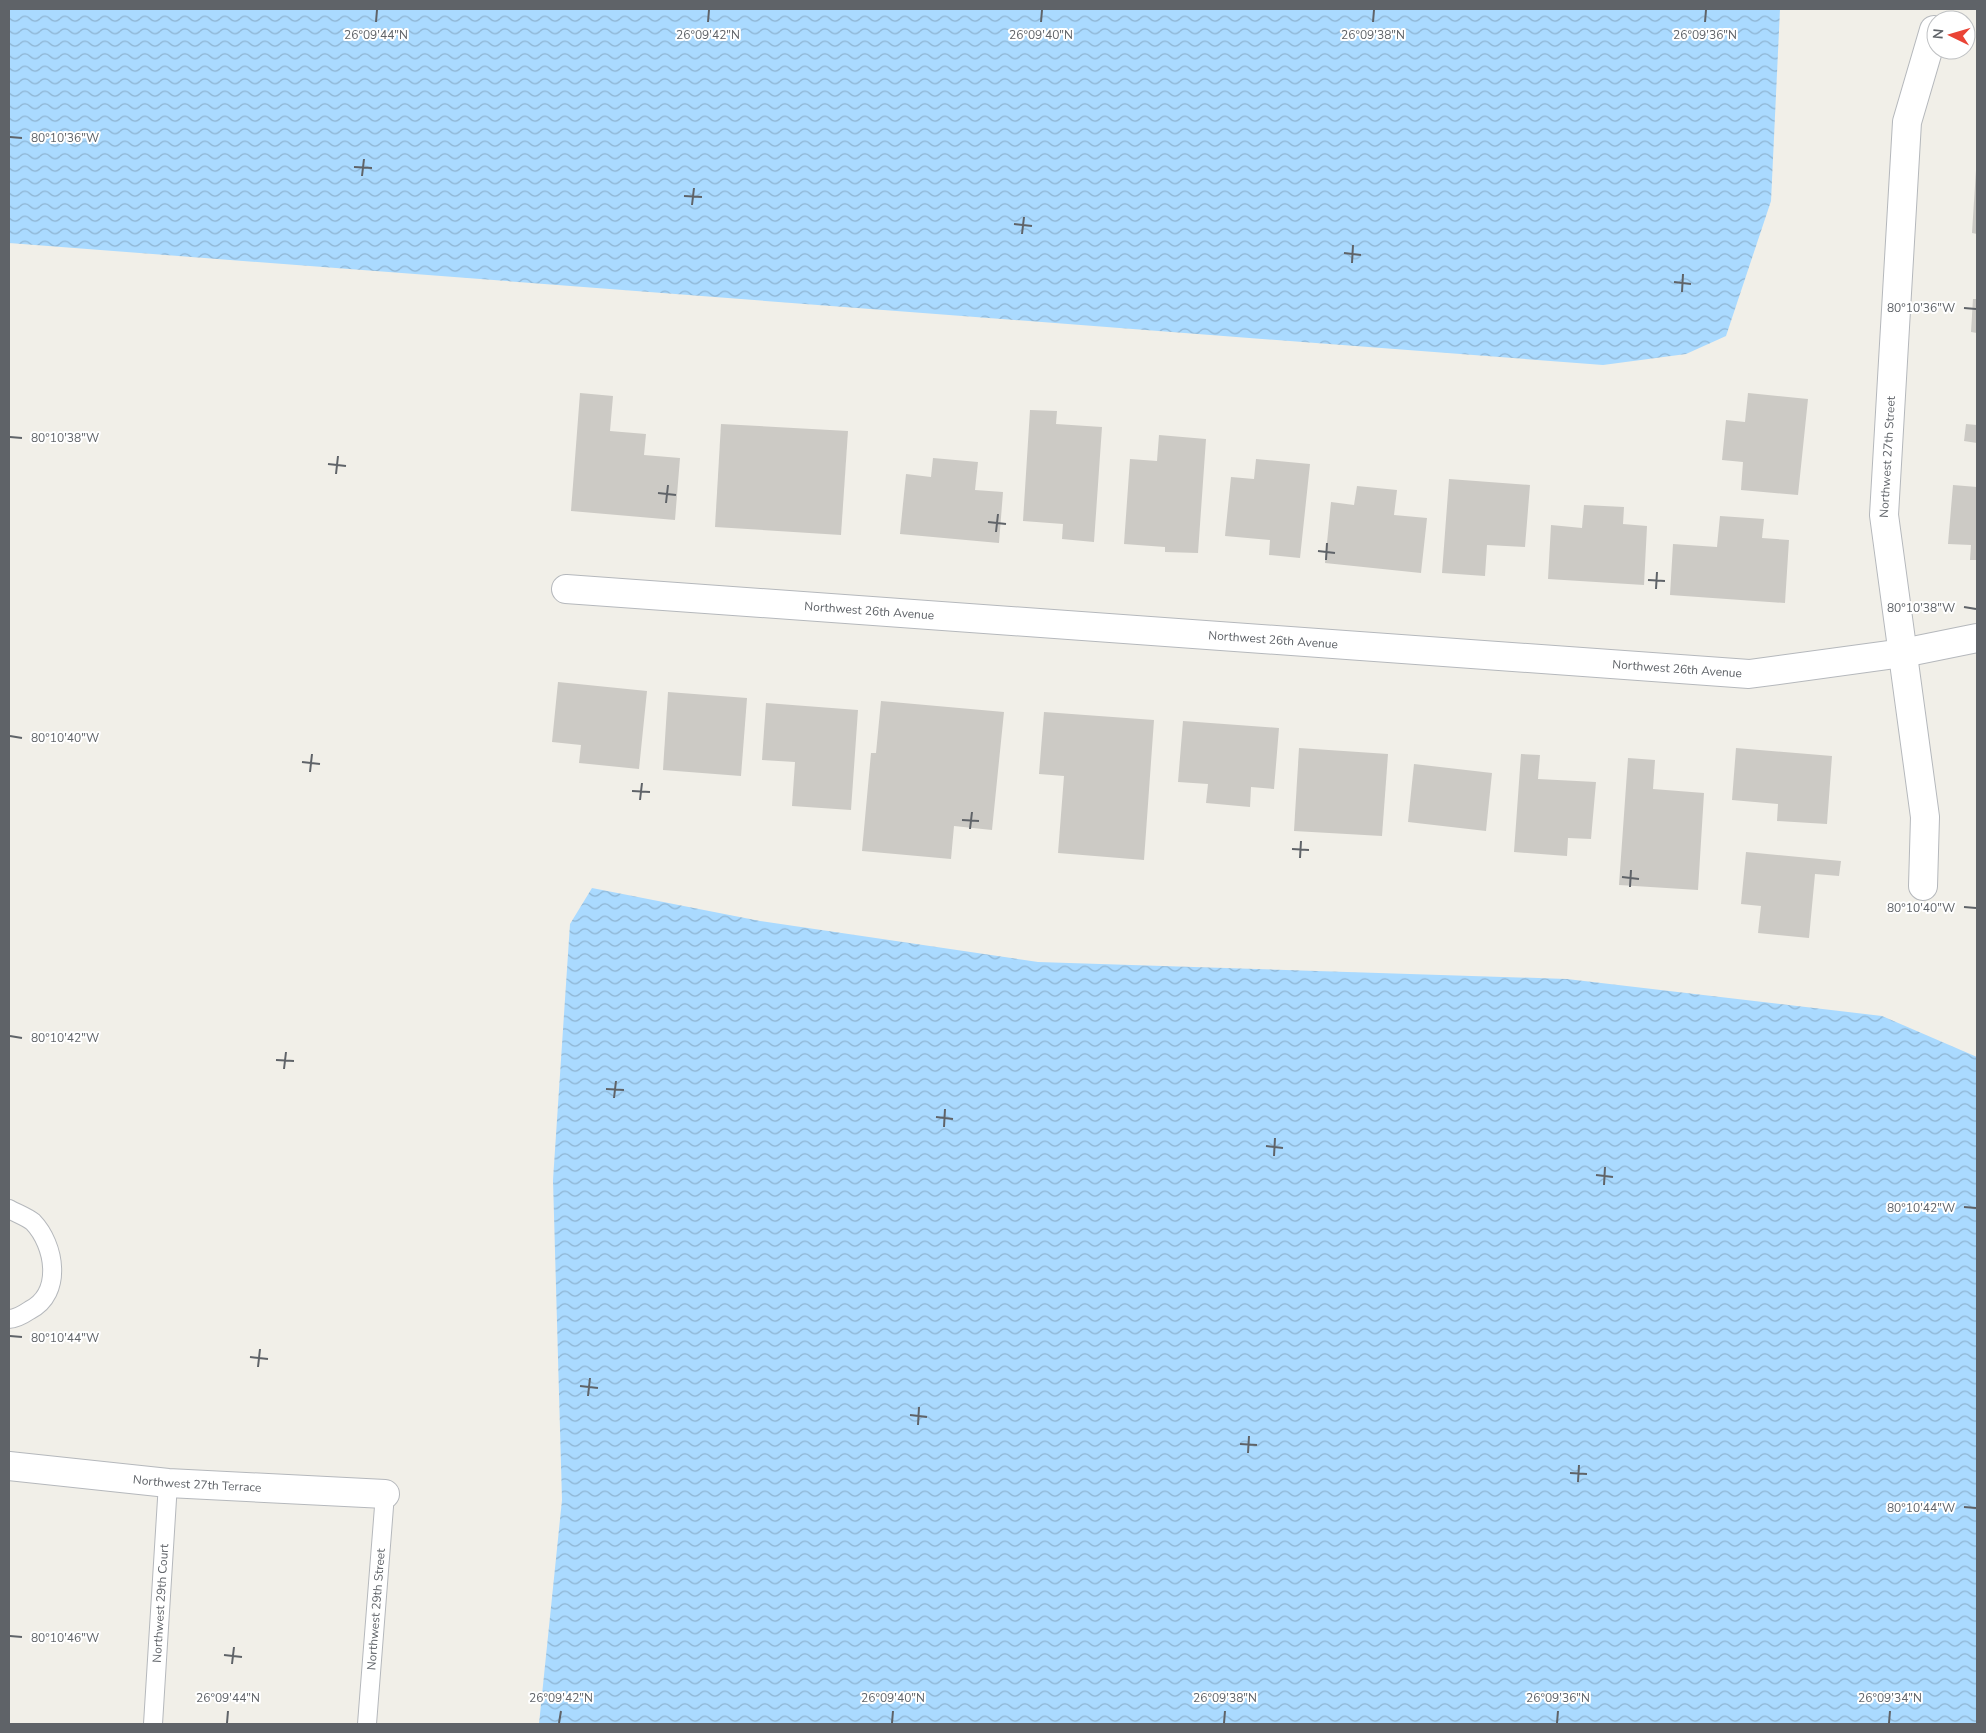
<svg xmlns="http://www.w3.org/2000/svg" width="1986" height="1733" font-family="'Nunito Sans',sans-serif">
  <defs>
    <pattern id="water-waves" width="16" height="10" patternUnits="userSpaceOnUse" patternTransform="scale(1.25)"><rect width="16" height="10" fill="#aadaff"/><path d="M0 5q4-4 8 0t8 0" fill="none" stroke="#8eb4d2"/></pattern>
  </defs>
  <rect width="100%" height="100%" fill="#f1efe8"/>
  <!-- water -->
  <g fill="url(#water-waves)">
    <polygon points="9,9 1780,9 1771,201 1726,336 1686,354 1603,365 9,243"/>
    <polygon points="592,888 760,921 1038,962 1567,979 1882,1016 1977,1057 1977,1724 539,1724 562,1500 553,1180 570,924"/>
  </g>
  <!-- building -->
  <g fill="#cccac5">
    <polygon points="1976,170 1977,170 1977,234 1972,233"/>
    <polygon points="1973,299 1977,299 1977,333 1971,332"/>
    <polygon points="580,393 613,396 610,431 646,434 644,455 680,458 675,520 571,511"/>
    <polygon points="1748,393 1808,399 1798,495 1741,490 1743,462 1722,460 1726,420 1745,422"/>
    <polygon points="1030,410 1057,411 1056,424 1102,427 1094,542 1062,539 1063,524 1023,521"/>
    <polygon points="721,424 848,431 841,535 715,527"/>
    <polygon points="1966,424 1977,425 1977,443 1964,441"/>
    <polygon points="1159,435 1206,439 1198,553 1165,552 1165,547 1124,544 1130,459 1157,461"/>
    <polygon points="933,458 978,462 975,490 1003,492 999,543 900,534 906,474 931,477"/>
    <polygon points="1256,459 1310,464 1300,558 1269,555 1270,540 1225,536 1231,477 1254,479"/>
    <polygon points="1449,479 1530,485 1525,547 1487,545 1485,576 1442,573"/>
    <polygon points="1953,485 1977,487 1977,560 1970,560 1971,545 1948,544"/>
    <polygon points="1357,486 1397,490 1394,515 1427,518 1421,573 1325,563 1331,502 1354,505"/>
    <polygon points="1584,505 1624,507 1623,524 1647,526 1644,585 1548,579 1551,525 1582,528"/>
    <polygon points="1720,516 1764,519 1762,538 1789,540 1785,603 1670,595 1673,544 1717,547"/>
    <polygon points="558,682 647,691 639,769 579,763 581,745 552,742"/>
    <polygon points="668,692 747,698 741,776 663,770"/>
    <polygon points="881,701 1004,712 992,830 954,826 951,859 862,851 871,753 876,753"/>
    <polygon points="766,703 858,710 851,810 792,806 795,762 762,760"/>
    <polygon points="1044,712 1154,720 1144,860 1058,853 1064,776 1039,774"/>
    <polygon points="1183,721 1279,728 1274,789 1251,787 1250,807 1206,803 1208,784 1178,782"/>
    <polygon points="1299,748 1388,754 1382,836 1294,831"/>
    <polygon points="1736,748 1832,756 1827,824 1777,821 1778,804 1732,800"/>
    <polygon points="1521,754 1540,755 1538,779 1596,782 1591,839 1568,838 1567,856 1514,852"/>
    <polygon points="1628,758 1655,760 1653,789 1704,793 1698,890 1619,885"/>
    <polygon points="1414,764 1492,773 1486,831 1408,822"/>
    <polygon points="1746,852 1841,861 1839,876 1815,874 1809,938 1758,933 1761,906 1741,904"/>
  </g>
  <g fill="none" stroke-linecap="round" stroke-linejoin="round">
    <!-- lane casing -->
    <g stroke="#b5b8bc" stroke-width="20">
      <g id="lane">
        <path d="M9,1209C16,1213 27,1217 33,1222C55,1245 63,1293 30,1310C24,1314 16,1319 9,1319"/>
        <path id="s1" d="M153,1724L168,1483"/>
        <path id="s2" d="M367,1724L385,1494"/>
      </g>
    </g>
    <!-- street casing -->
    <g stroke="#b5b8bc" stroke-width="30">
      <g id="street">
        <path id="s3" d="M566,589L1749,674L1903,653L1977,638"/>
        <path id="s4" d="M1923,886L1925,817L1884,515L1907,122L1934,30"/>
        <path id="s5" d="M9,1466L168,1483L385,1494"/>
      </g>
    </g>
    <!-- lane -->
    <use href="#lane" stroke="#fff" stroke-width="18"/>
    <!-- street -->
    <use href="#street" stroke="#fff" stroke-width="28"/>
  </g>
  <!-- ticks -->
  <path fill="none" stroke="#5f6368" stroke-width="2" d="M376,22L377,10M708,22L709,10M1041,22L1042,10M1373,22L1374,10M1705,22L1706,10M10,137L22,138M354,167L372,168M362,176L364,159M684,196L702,197M692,205L694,188M1014,224L1032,226M1022,234L1024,217M1344,253L1361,255M1352,263L1353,245M1674,282L1691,284M1682,292L1683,274M1964,308L1976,309M10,437L22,438M328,464L346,466M336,474L338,456M658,493L676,495M666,503L668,485M988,522L1006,524M996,532L998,514M1318,551L1335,553M1326,560L1327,543M1648,580L1665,581M1656,589L1657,572M1964,607L1976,609M10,736L22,738M302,762L320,764M310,772L312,754M632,791L650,792M640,800L642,783M962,820L979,821M970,829L972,812M1292,849L1309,850M1300,858L1301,841M1622,877L1639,879M1630,887L1631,870M1964,907L1976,908M10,1036L22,1038M276,1060L294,1061M284,1069L286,1052M606,1089L624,1090M614,1098L616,1081M936,1117L953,1119M944,1127L945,1109M1266,1146L1283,1148M1274,1156L1275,1138M1596,1175L1613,1177M1604,1185L1605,1167M1964,1207L1976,1208M10,1336L22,1337M250,1357L268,1359M258,1367L260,1349M580,1386L598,1388M588,1396L590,1378M910,1415L927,1417M918,1425L919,1407M1240,1444L1257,1445M1248,1453L1249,1436M1570,1473L1587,1474M1578,1482L1579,1465M1964,1507L1976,1508M10,1636L22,1637M224,1655L242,1657M232,1664L234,1647M227,1723L228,1711M559,1723L561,1711M892,1723L893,1711M1224,1723L1225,1711M1557,1723L1558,1711M1889,1723L1890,1711"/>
  <g text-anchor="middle" stroke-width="4" stroke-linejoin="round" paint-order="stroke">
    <!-- street labels -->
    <g font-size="12" fill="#5f6368" stroke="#fff">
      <text dy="4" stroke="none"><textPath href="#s4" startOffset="432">Northwest 27th Street</textPath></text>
      <text dy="4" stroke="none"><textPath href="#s3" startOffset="304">Northwest 26th Avenue</textPath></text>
      <text dy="4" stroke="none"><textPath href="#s3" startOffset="709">Northwest 26th Avenue</textPath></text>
      <text dy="4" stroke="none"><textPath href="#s3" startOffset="1114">Northwest 26th Avenue</textPath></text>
      <text dy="4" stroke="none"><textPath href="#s5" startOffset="189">Northwest 27th Terrace</textPath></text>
      <text dy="4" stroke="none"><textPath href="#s1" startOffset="121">Northwest 29th Court</textPath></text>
      <text dy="4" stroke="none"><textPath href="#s2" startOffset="115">Northwest 29th Street</textPath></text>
    </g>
  </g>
  <g font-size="12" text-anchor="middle" fill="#5f6368" stroke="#fff" stroke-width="4" stroke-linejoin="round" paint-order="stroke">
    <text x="376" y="39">26°09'44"N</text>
    <text x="708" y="39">26°09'42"N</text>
    <text x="1041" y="39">26°09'40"N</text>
    <text x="1373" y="39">26°09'38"N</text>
    <text x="1705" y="39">26°09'36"N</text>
    <text x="65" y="142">80°10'36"W</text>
    <text x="1921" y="312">80°10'36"W</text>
    <text x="65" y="442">80°10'38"W</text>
    <text x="1921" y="612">80°10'38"W</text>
    <text x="65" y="742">80°10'40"W</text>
    <text x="1921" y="912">80°10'40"W</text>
    <text x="65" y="1042">80°10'42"W</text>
    <text x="1921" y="1212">80°10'42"W</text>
    <text x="65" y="1342">80°10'44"W</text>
    <text x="1921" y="1512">80°10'44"W</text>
    <text x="65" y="1642">80°10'46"W</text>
    <text x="228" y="1702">26°09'44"N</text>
    <text x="561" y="1702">26°09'42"N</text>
    <text x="893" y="1702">26°09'40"N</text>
    <text x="1225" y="1702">26°09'38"N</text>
    <text x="1558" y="1702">26°09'36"N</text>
    <text x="1890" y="1702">26°09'34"N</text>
  </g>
  <!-- border -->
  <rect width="1986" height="1733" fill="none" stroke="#5f6368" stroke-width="20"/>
  <!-- north arrow -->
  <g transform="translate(1951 35) rotate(275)"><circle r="24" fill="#ffffff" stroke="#bfc1c3"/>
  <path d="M0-4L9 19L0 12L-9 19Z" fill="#ea4335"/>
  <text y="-8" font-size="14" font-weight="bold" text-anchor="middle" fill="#5f6368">N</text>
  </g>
</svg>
